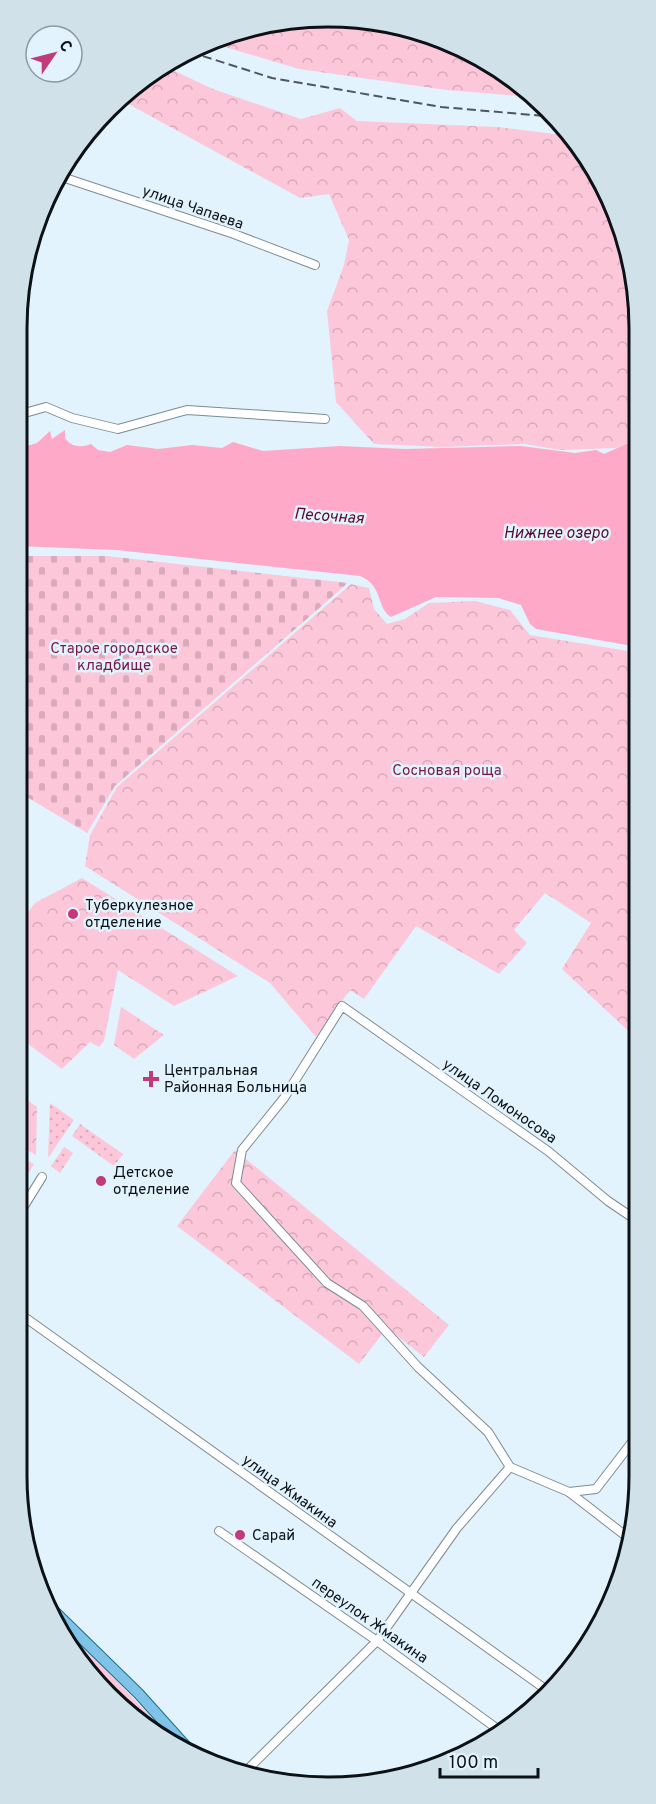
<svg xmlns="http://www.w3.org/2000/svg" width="656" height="1804" font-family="Overpass,sans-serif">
  <defs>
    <pattern id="grass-dots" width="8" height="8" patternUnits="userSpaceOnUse" patternTransform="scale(1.5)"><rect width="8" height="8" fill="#fdc7da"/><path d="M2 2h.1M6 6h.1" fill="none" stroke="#d8aaba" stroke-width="1.8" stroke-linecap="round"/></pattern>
    <pattern id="forest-crowns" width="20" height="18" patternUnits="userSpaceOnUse" patternTransform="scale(1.5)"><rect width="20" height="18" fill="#fdc7da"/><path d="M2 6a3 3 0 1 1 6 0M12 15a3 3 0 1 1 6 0" fill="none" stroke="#d8aaba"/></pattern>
    <pattern id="cemetery-stones" width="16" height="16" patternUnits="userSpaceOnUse" patternTransform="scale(1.5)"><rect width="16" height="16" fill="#fdc7da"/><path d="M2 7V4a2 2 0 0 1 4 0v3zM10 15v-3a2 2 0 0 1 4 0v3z" fill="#d8aaba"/></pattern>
  </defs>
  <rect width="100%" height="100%" fill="#e2f3fd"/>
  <!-- grass -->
  <g fill="url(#grass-dots)">
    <polygon points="50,1103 74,1120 48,1158"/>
    <polygon points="80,1124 123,1154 114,1166 72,1136"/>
    <polygon points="64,1147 73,1153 60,1173 51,1166"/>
  </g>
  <!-- forest -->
  <g fill="url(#forest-crowns)">
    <polygon points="288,19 409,27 501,69 533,97 446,90 299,69 215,44"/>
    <polygon points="164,66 213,89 301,119 340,108 357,121 497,127 570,136 616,208 637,287 637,439 616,448 560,450 525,444 443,447 374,444 336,402 327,311 344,265 349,240 329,194 300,198 123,101"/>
    <polygon points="351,584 369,588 374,609 387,624 405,619 429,603 475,601 510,610 530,635 628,651 638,655 639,1041 562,969 591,923 545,893 514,930 527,943 499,974 416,926 364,999 350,990 316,1037 270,983 85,866 90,835 117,787"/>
    <polygon points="82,878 238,976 174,1006 118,970 104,1041 99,1047 90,1042 62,1069 17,1036 17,927 35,903"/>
    <polygon points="121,1007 164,1035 134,1059 114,1045"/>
    <polygon points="17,1093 37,1107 36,1155 17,1145"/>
    <polygon points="235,1150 449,1325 424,1357 387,1328 359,1364 177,1226"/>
    <polygon points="16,1155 34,1164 29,1173 17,1165"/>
    <polygon points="17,1236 29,1244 17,1264"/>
    <path d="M67,1628L181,1749C153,1739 93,1664 69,1639L64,1631Z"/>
  </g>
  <!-- cemetery -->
  <polygon fill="url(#cemetery-stones)" points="16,556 107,556 348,583 115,786 87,833 17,791"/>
  <!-- water -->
  <path fill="#fea9c8" d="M65,430V438C71,447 81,448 91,444L98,450L110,452L127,445L158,449L192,445L222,448L233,442L263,451L340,446L405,449L521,446L575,453L596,450L604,454L626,444L637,443L638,647L536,629L530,624L521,605L498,598L436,597L391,617C376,608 384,586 360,576L116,550L17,546V449L37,443L50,431L52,439Z"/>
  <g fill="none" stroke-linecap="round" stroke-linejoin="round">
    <!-- minor casing -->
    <g stroke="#7d8b94" stroke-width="10">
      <g id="minor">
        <polyline points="62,177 234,234 315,265"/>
        <polyline points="16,412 21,414 46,407 72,418 118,429 187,410 325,419"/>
        <polyline points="16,1219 42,1177"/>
        <polyline points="16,1311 548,1691"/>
        <polyline points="569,1492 596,1489 639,1433"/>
        <polyline points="219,1531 377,1641 503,1733"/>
        <polyline points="631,1540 569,1492 510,1467 488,1432 418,1367 363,1306 327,1283 236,1183 242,1150 284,1098 342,1006 548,1151 608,1201 639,1222"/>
        <polyline points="246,1771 377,1641 457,1528 510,1467"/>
      </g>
    </g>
    <!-- major casing -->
    <g stroke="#206c92" stroke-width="12">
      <g id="major">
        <polyline points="53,1610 139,1694 191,1752"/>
        <polyline points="81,1660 118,1701"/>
      </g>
    </g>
    <!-- minor -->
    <use href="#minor" stroke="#fff" stroke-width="8"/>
    <!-- major -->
    <use href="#major" stroke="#7fc4e6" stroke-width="10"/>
    <!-- rail -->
    <polyline stroke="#4e565c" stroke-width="2" stroke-dasharray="9 4.5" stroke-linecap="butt" points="190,52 272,78 441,107 556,117"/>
  </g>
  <!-- markers -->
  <g fill="#c23a79" stroke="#e2f3fd" stroke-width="2">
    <circle cx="73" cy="914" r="6"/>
    <path d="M148 1070h6v6h6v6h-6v6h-6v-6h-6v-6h6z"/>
    <circle cx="101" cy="1181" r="6"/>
    <circle cx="240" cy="1535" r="6"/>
  </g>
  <g text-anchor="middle" stroke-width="5" stroke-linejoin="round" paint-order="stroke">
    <!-- street labels -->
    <g font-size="15" fill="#0c1115" stroke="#e2f3fd">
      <text transform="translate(193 207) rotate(19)" y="5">улица Чапаева</text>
      <text transform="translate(500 1101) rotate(35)" y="5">улица Ломоносова</text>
      <text transform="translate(290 1491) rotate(36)" y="5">улица Жмакина</text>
      <text transform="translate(370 1620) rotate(35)" y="5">переулок Жмакина</text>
    </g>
    <!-- park labels -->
    <g font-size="15" fill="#791847" stroke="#e2f3fd">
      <text x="114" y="653">Старое городское<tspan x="114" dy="17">кладбище</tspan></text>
      <text x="447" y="775">Сосновая роща</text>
    </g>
    <!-- poi labels -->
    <g font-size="15" fill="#0c1115" stroke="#e2f3fd" text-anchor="start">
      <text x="85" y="910">Туберкулезное<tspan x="85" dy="17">отделение</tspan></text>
      <text x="164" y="1075">Центральная<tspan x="164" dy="17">Районная Больница</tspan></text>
      <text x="113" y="1177">Детское<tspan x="113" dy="17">отделение</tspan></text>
      <text x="252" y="1540">Сарай</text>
    </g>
    <!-- water labels -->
    <g font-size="16" font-style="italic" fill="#560c30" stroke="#e2f3fd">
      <text transform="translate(329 515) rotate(4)" y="6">Песочная</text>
      <text x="556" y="538">Нижнее озеро</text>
    </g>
  </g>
  <!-- crop -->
  <path d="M0 0H656V1804H0ZM328 27H328A301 301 0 0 1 629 328V1476A301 301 0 0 1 328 1777H328A301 301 0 0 1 27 1476V328A301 301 0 0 1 328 27Z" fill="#d1e1ea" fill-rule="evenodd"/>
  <path fill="none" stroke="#0c1115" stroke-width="3" d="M328 27H328A301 301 0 0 1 629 328V1476A301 301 0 0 1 328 1777H328A301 301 0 0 1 27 1476V328A301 301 0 0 1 328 27Z"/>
  <!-- north arrow -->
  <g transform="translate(54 54) rotate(55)"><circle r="28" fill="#e2f3fd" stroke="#8c99a0" stroke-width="1.5"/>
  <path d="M0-4.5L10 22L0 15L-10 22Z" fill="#c23a79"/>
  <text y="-9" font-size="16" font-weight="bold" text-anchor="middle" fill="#0c1115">С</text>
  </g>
  <!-- scale -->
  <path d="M440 1768v9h98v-9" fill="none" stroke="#0c1115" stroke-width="3"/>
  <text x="449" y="1768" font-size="18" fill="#0c1115" stroke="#e2f3fd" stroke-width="4.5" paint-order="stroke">100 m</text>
</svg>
